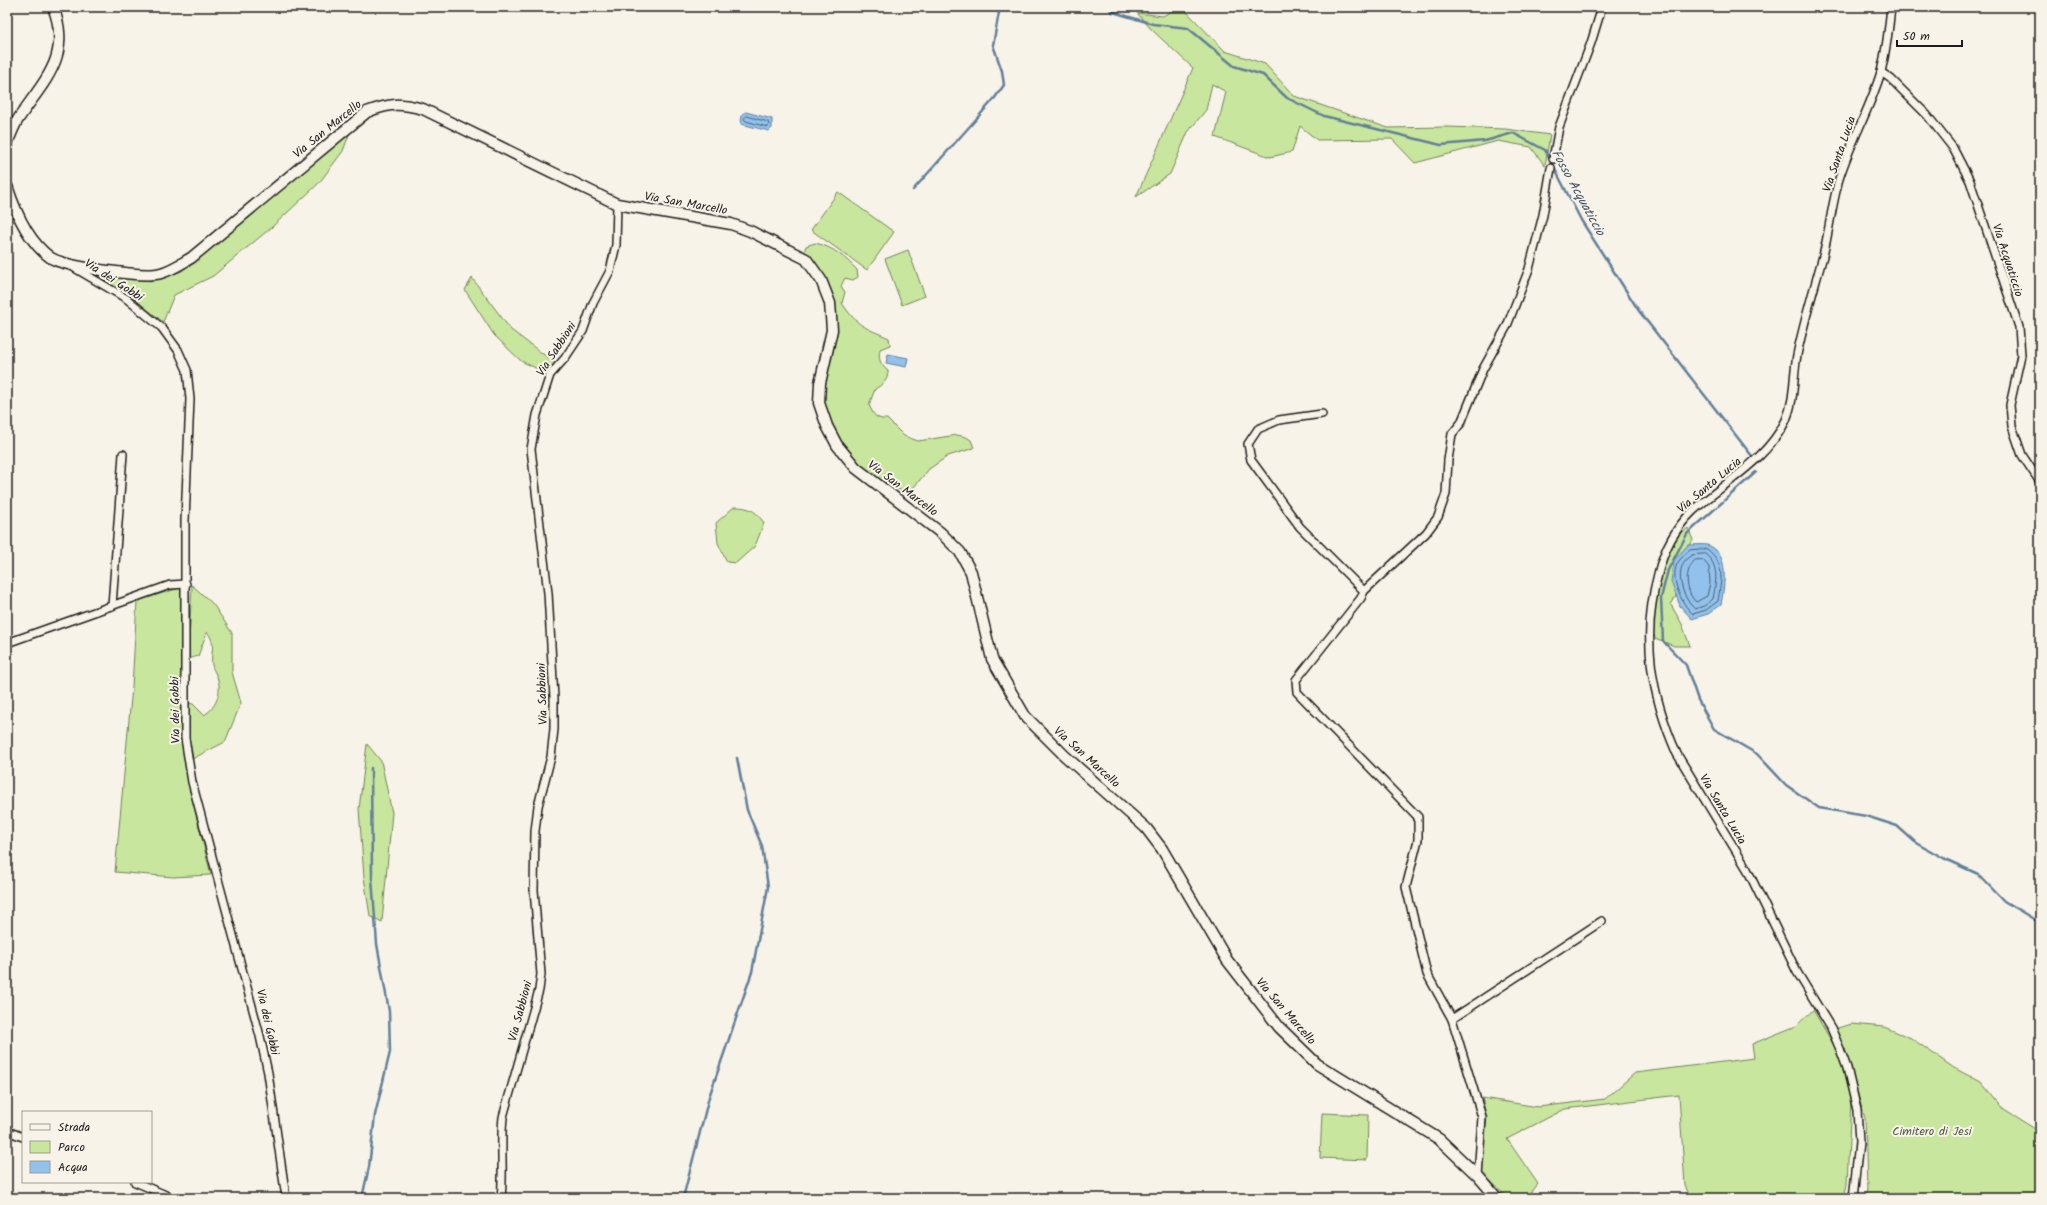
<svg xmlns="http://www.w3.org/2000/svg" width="2047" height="1205" font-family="Kalam,sans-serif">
  <rect width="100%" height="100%" fill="#f7f3e8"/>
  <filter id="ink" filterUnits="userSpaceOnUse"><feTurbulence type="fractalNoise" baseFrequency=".025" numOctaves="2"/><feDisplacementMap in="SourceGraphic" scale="8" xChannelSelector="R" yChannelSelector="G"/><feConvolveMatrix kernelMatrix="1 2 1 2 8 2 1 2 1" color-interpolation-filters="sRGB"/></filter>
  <g filter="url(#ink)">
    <!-- green -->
    <g fill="#c8e69d" stroke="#72815c">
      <polygon points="1178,7 1182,7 1225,51 1265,64 1294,96 1388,128 1447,127 1505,129 1550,135 1545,166 1531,147 1498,141 1415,163 1392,139 1317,140 1300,126 1292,152 1270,157 1215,137 1226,92 1212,84 1206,110 1188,132 1170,174 1136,197 1193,68 1151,29 1137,13 1163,16"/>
      <polygon points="351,129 343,151 319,183 272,227 213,276 174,295 163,322 136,300 89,273 152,281 182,271"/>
      <polygon points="838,192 894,232 867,270 811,230"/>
      <path d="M815,243C832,246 846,258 857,270L858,277L853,280L845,278L841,286L845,292L842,303C858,327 864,327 889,338L890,345L880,349C878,359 880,364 888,371C888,381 883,384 875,389L869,405C873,414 876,420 887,419L904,436L918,441L957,435L966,437L971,440L974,448L948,456L929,469L909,493C870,483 822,433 822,392C822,373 833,354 835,335C836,326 815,273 810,260L804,252L806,246Z"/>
      <polygon points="908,250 925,296 902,305 885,259"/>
      <polygon points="472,278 511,330 555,363 546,373 521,361 494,335 465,290"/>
      <path d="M734,507C750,507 755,510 764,523L755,546L736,563L727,562L718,543L716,523Z"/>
      <polygon points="1688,528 1693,540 1684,557 1677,594 1671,605 1682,624 1690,646 1674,646 1655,638 1651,628 1659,577 1675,538"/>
      <path d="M192,585L213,604L232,633V672L241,703L225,742L192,759L187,739L188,703L193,704L204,715C215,709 222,693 218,680C217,675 213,670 212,665C210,652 217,644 207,632L198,656L188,659Z"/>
      <polygon points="183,587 182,743 189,787 211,875 173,877 115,872 132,687 137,601"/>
      <polygon points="367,744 381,761 392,813 382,922 370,916 364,877 359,809"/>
      <polygon points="1813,1010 1838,1052 1851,1100 1847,1183 1844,1198 1691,1198 1685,1186 1679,1095 1565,1109 1507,1139 1538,1184 1527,1198 1508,1198 1481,1172 1487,1118 1482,1098 1538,1107 1605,1099 1635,1073 1754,1058 1752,1044 1796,1026"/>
      <polygon points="1852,1024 1884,1027 1911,1038 1954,1068 1981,1082 2003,1109 2040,1132 2040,1198 1864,1198 1867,1190 1865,1118 1850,1069 1834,1029"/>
      <polygon points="1322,1113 1368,1115 1367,1160 1320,1158"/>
    </g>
    <!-- water -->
    <g fill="#91c1ec" stroke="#627f99">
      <polygon points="746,112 772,119 772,128 769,131 741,124 742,114"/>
      <polygon points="888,354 908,358 906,367 886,363"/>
      <path d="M1688,545C1694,545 1702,544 1707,545C1731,552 1724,587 1721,605L1708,614L1692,619L1680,606L1671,582L1674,560Z"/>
    </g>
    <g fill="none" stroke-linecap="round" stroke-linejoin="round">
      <!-- shore -->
      <g stroke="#4b5e6f" stroke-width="1">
        <polygon points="747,116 768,122 769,125 767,127 746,121 744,119"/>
        <path d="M1707,549C1726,564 1721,580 1718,601L1706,610L1693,614C1681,604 1668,575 1679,561C1682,557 1686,553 1690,550Z"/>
        <path d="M1705,554C1720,565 1716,582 1713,599L1704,606L1695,609C1684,600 1676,577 1683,564C1684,560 1689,557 1692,555Z"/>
        <path d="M1703,560L1709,567L1710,583L1707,596L1696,602C1685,592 1684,570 1695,560Z"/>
      </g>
      <!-- stream -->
      <g stroke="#627f99" stroke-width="2.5">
        <polyline points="1108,7 1113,12 1153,24 1188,28 1234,66 1263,75 1287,98 1324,116 1441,145 1485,141 1513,133 1545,150 1581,220 1639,311 1752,456"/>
        <polyline points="913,190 994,99 1004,85 1002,71 993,45 1000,7"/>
        <polyline points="1756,472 1687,534 1668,570 1661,598 1663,641 1686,665 1698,700 1714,729 1757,754 1786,785 1819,808 1866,816 1897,826 1915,842 1947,860 1978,874 2004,901 2040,923"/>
        <polyline points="362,1198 369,1167 375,1115 390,1052 389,1011 377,944 372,878 371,768"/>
        <polyline points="683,1198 709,1097 752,972 768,887 762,846 747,810 737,758"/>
      </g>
      <!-- street casing -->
      <g stroke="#1c1c1c" stroke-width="10">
        <g id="street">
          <polyline points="1881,72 1891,79 1927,115 1953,148 1970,181 2019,327 2021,355 2010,405 2012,426 2022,455 2040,482"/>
          <polyline points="1553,159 1559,127 1591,43 1602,7"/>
          <polyline points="73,267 127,299 162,328 178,350 187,370 190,399 185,521 185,738 192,782 260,1036 268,1073 286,1198"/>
          <polyline points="1322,414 1279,420 1258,429 1248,444 1251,460 1300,527 1364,591 1361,598 1296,680 1297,692 1418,817 1418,840 1406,887 1427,974 1452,1019"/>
          <polyline points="1364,591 1426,533 1438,517 1446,494 1448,460 1452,434 1461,423 1483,369 1507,326 1529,269 1543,215 1551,168"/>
          <polyline points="112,606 123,454"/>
          <polyline points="7,643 170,585 186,584"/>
          <polyline points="7,1131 23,1137"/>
          <polyline points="1478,1176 1482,1117 1452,1019 1602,921"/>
          <polyline points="135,1182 173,1198"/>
          <path d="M501,1198C504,1171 500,1144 503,1117L539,990L541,974L534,890L535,831L538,806L551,757L554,729V698L548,593L531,449L537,415L550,375L565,358L583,331L593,303L610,271L616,245L617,204"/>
          <path d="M1853,1198L1859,1142L1857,1110L1847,1068L1840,1049L1831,1028L1797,972L1747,869L1677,754C1651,695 1641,638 1658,574C1664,549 1674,529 1693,511C1725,482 1767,460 1786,420C1795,399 1793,376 1797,355C1804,321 1814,289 1823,256C1829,231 1832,204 1839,179C1850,143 1870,109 1881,72C1886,51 1889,28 1891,7"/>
        </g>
      </g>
      <!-- secondary casing -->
      <g stroke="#1c1c1c" stroke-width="13">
        <g id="secondary">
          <path d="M7,144C10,136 13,128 17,121C42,82 73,58 53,7"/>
          <path d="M7,186C15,211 28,242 51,258C66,267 145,278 161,273C172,270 182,263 191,258L367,112C390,103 400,103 423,109L617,204L731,224L750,231L806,259L821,280L830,303L832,330L820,383L819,403L827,426L837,445L856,468L941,533L960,552L971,572L992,659L1025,716L1065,756L1146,828L1162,849L1227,960L1279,1027L1317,1064L1439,1139L1478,1176L1497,1198"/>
        </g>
      </g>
      <!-- street -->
      <use href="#street" stroke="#f7f3e8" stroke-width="7"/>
      <!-- secondary -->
      <use href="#secondary" stroke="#f7f3e8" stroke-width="10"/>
    </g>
  </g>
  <g text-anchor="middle" stroke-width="4" stroke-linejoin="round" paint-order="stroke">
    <!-- street labels -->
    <g font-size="12" fill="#1c1c1c" stroke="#f7f3e8">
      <text transform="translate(327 129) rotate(-39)" y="4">Via San Marcello</text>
      <text transform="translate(1839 154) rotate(-71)" y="4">Via Santa Lucia</text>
      <text transform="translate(686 203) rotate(10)" y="4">Via San Marcello</text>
      <text transform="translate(2008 260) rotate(72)" y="4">Via Acquaticcio</text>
      <text transform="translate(114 280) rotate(33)" y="4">Via dei Gobbi</text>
      <text transform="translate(556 349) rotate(-57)" y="4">Via Sabbioni</text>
      <text transform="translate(1709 485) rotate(-40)" y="4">Via Santa Lucia</text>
      <text transform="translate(903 488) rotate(37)" y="4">Via San Marcello</text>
      <text transform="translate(542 694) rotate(-92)" y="4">Via Sabbioni</text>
      <text transform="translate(175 710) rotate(-91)" y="4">Via dei Gobbi</text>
      <text transform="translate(1087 757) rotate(42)" y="4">Via San Marcello</text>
      <text transform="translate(1723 809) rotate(59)" y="4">Via Santa Lucia</text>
      <text transform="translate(520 1011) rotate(-75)" y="4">Via Sabbioni</text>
      <text transform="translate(1286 1011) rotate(49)" y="4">Via San Marcello</text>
      <text transform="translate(268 1022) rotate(77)" y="4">Via dei Gobbi</text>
    </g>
    <!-- park labels -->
    <g font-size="12" fill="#505943" stroke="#f7f3e8">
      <text x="1932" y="1135">Cimitero di Jesi</text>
    </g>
    <!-- water labels -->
    <g font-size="13" font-style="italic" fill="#455665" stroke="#f7f3e8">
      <text transform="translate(1579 192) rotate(61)" y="5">Fosso Acquaticcio</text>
    </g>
  </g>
  <!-- margin -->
  <rect width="2047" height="1205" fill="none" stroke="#f7f3e8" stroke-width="24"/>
  <rect x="12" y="12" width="2023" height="1181" fill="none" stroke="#1c1c1c" stroke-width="1.5" filter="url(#ink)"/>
  <!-- legend -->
  <rect x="22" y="1111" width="130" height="72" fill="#f7f3e8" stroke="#9f9d96"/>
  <rect x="30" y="1124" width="20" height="6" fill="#f7f3e8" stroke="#9f9d96"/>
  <text x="58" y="1131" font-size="12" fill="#1c1c1c">Strada</text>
  <rect x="30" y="1141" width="20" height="12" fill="#c8e69d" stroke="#9f9d96"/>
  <text x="58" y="1151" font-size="12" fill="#1c1c1c">Parco</text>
  <rect x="30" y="1161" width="20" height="12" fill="#91c1ec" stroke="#9f9d96"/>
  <text x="58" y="1171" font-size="12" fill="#1c1c1c">Acqua</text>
  <!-- scale -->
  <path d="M1897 40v6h65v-6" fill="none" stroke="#1c1c1c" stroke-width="2"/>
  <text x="1903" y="40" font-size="12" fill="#1c1c1c" stroke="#f7f3e8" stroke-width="3" paint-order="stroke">50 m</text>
</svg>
